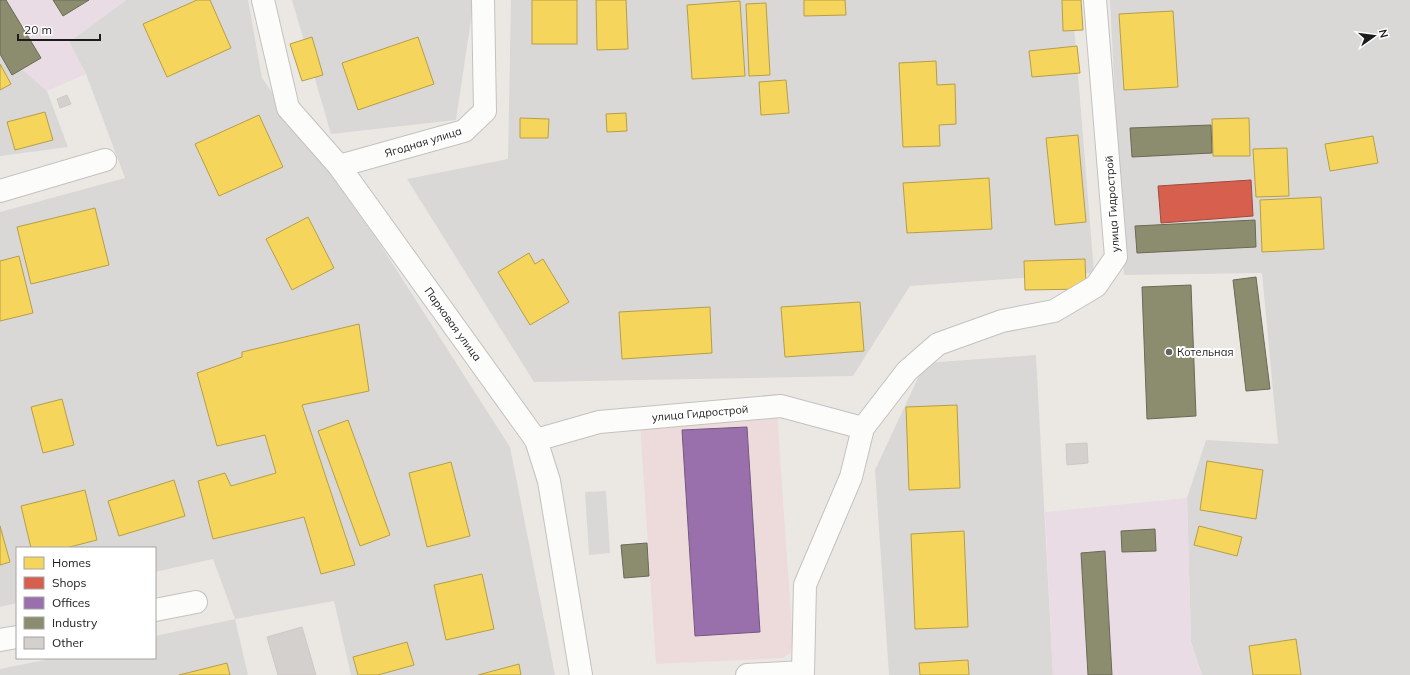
<svg xmlns="http://www.w3.org/2000/svg" width="1410" height="675" font-family="Mulish,sans-serif">
  <rect width="100%" height="100%" fill="#ebe8e4"/>
  <!-- residential -->
  <g fill="#dad8d6">
    <polygon points="126,0 248,0 262,78 378,241 510,447 555,675 351,675 334,601 235,619 248,675 0,675 0,669 54,658 155,658 155,636 235,619 213,559 155,572 155,548 17,548 17,603 0,607 0,212 125,178 86,74 69,42"/>
    <polygon points="292,0 474,0 456,120 331,134"/>
    <polygon points="511,0 1072,0 1094,273 910,286 853,376 534,382 407,179 508,159"/>
    <polygon points="1110,0 1410,0 1410,675 1202,675 1191,642 1187,498 1206,440 1278,444 1262,273 1124,275"/>
    <polygon points="0,50 47,91 68,147 0,156"/>
    <polygon points="1036,355 1053,675 889,675 875,470 925,363"/>
  </g>
  <!-- commercial -->
  <polygon fill="#eddbdb" points="777,413 793,644 790,653 783,658 656,664 640,425"/>
  <!-- industrial -->
  <g fill="#e9dce5">
    <polygon points="0,0 126,0 69,42 86,74 47,91 0,50"/>
    <polygon points="1187,498 1191,642 1202,675 1053,675 1045,512"/>
  </g>
  <!-- religious -->
  <polygon fill="#d9d8d6" points="606,491 610,553 589,555 585,492"/>
  <!-- homes -->
  <g fill="#f6d55c" stroke="#b59e49">
    <polygon points="197,0 210,0 231,48 167,77 143,24"/>
    <rect x="532" y="0" width="45" height="44"/>
    <polygon points="596,0 626,0 628,49 597,50"/>
    <polygon points="804,0 845,0 846,15 804,16"/>
    <polygon points="1062,0 1081,0 1083,30 1063,31"/>
    <polygon points="740,1 745,76 692,79 687,5"/>
    <polygon points="766,3 770,75 749,76 746,4"/>
    <polygon points="1173,11 1178,87 1124,90 1119,14"/>
    <polygon points="312,37 323,75 302,81 290,44"/>
    <polygon points="418,37 434,84 358,110 342,63"/>
    <polygon points="1077,46 1080,73 1032,77 1029,51"/>
    <polygon points="936,61 937,85 955,84 956,124 939,125 940,146 903,147 899,63"/>
    <polygon points="0,64 11,84 0,90"/>
    <polygon points="786,80 789,113 761,115 759,82"/>
    <polygon points="45,112 53,140 15,150 7,122"/>
    <polygon points="626,113 627,131 607,132 606,114"/>
    <polygon points="259,115 283,167 219,196 195,144"/>
    <polygon points="520,118 549,119 548,138 520,138"/>
    <polygon points="1249,118 1250,156 1213,156 1212,119"/>
    <polygon points="1078,135 1086,222 1055,225 1046,138"/>
    <polygon points="1373,136 1378,163 1330,171 1325,144"/>
    <polygon points="1287,148 1289,196 1256,197 1253,149"/>
    <polygon points="989,178 992,229 907,233 903,183"/>
    <polygon points="1321,197 1324,249 1262,252 1260,200"/>
    <polygon points="95,208 109,265 31,284 17,227"/>
    <polygon points="308,217 334,268 292,290 266,239"/>
    <polygon points="529,253 535,264 543,259 569,302 530,325 498,272"/>
    <polygon points="19,256 33,313 0,321 0,261"/>
    <polygon points="1085,259 1086,289 1025,290 1024,261"/>
    <polygon points="860,302 864,351 785,357 781,307"/>
    <polygon points="710,307 712,353 622,359 619,312"/>
    <polygon points="359,324 369,391 302,405 355,565 321,574 304,517 213,539 198,481 225,473 231,486 276,473 265,435 217,446 197,373 242,357 242,352"/>
    <polygon points="62,399 74,445 43,453 31,407"/>
    <polygon points="957,405 960,488 909,490 906,407"/>
    <polygon points="348,420 390,535 360,546 318,431"/>
    <polygon points="1207,461 1263,470 1256,519 1200,510"/>
    <polygon points="451,462 470,536 427,547 409,473"/>
    <polygon points="174,480 185,516 119,536 108,501"/>
    <polygon points="85,490 97,540 66,548 31,548 21,506"/>
    <polygon points="0,526 10,562 0,565"/>
    <polygon points="1199,526 1242,537 1237,556 1194,545"/>
    <polygon points="964,531 968,627 915,629 911,534"/>
    <polygon points="482,574 494,629 446,640 434,585"/>
    <polygon points="1296,639 1301,675 1253,675 1249,646"/>
    <polygon points="407,642 414,665 378,675 358,675 353,657"/>
    <polygon points="968,660 969,675 920,675 919,663"/>
    <polygon points="227,663 230,675 179,675"/>
    <polygon points="519,664 521,675 478,675"/>
  </g>
  <!-- shops -->
  <polygon fill="#d6604d" stroke="#9e4c3e" points="1251,180 1253,216 1161,223 1158,186"/>
  <!-- offices -->
  <polygon fill="#9970ab" stroke="#745780" points="747,427 760,632 695,636 682,430"/>
  <!-- industry -->
  <g fill="#8c8c6e" stroke="#6a6a55">
    <polygon points="0,0 6,0 41,58 12,75 0,54"/>
    <polygon points="53,0 89,0 63,16"/>
    <polygon points="1211,125 1212,153 1132,157 1130,128"/>
    <polygon points="1255,220 1256,247 1137,253 1135,226"/>
    <polygon points="1256,277 1270,389 1246,391 1233,280"/>
    <polygon points="1191,285 1196,416 1147,419 1142,287"/>
    <polygon points="1155,529 1156,551 1122,552 1121,531"/>
    <polygon points="647,543 649,576 624,578 621,545"/>
    <polygon points="1105,551 1112,675 1088,675 1081,553"/>
  </g>
  <!-- building -->
  <g fill="#d3d0cd" stroke="#cec9c6">
    <polygon points="67,95 71,104 60,108 57,99"/>
    <polygon points="1087,443 1088,463 1067,465 1066,444"/>
    <polygon points="302,627 316,675 278,675 267,637"/>
  </g>
  <g fill="none" stroke-linecap="round" stroke-linejoin="round">
    <!-- minor casing -->
    <g stroke="#c3c2c0" stroke-width="24">
      <g id="minor">
        <polyline points="263,0 288,108 339,166 536,440 549,481 581,675"/>
        <polyline points="339,166 464,131 485,111 483,0"/>
        <polyline points="0,191 105,160"/>
        <polyline points="536,440 599,422 781,406 863,428"/>
        <polyline points="155,610 196,602"/>
        <polyline points="0,640 17,637"/>
        <polyline points="747,675 803,672 805,585 851,477 863,428 907,371 938,344 1002,321 1054,311 1096,286 1116,257 1095,0"/>
      </g>
    </g>
    <!-- minor -->
    <use href="#minor" stroke="#fcfcfb" stroke-width="22"/>
  </g>
  <!-- markers -->
  <circle fill="#646362" stroke="#fff" stroke-width="1.5" cx="1169" cy="352" r="4"/>
  <g text-anchor="middle" stroke-width="4" stroke-linejoin="round" paint-order="stroke">
    <!-- street labels -->
    <g font-size="11" fill="#1c1c1c" stroke="#fff">
      <text transform="translate(423 142) rotate(-17)" y="4">Ягодная улица</text>
      <text transform="translate(1112 204) rotate(-94)" y="4">улица Гидрострой</text>
      <text transform="translate(453 324) rotate(54)" y="4">Парковая улица</text>
      <text transform="translate(700 413) rotate(-5)" y="4">улица Гидрострой</text>
    </g>
    <!-- poi labels -->
    <g font-size="11" fill="#1c1c1c" stroke="#fff" text-anchor="start">
      <text x="1177" y="356">Котельная</text>
    </g>
  </g>
  <!-- legend -->
  <rect x="16" y="547" width="140" height="112" fill="#ffffff" stroke="#a4a4a4"/>
  <rect x="24" y="557" width="20" height="12" fill="#f6d55c" stroke="#a4a4a4"/>
  <text x="52" y="567" font-size="12" fill="#1c1c1c">Homes</text>
  <rect x="24" y="577" width="20" height="12" fill="#d6604d" stroke="#a4a4a4"/>
  <text x="52" y="587" font-size="12" fill="#1c1c1c">Shops</text>
  <rect x="24" y="597" width="20" height="12" fill="#9970ab" stroke="#a4a4a4"/>
  <text x="52" y="607" font-size="12" fill="#1c1c1c">Offices</text>
  <rect x="24" y="617" width="20" height="12" fill="#8c8c6e" stroke="#a4a4a4"/>
  <text x="52" y="627" font-size="12" fill="#1c1c1c">Industry</text>
  <rect x="24" y="637" width="20" height="12" fill="#d3d0cd" stroke="#a4a4a4"/>
  <text x="52" y="647" font-size="12" fill="#1c1c1c">Other</text>
  <!-- north arrow -->
  <g transform="translate(1374 36) rotate(76)" stroke="#ffffff" stroke-width="3" paint-order="stroke">
  <path d="M0-3L7 15L0 10L-7 15Z" fill="#1c1c1c"/>
  <text y="-6" font-size="11" font-weight="bold" text-anchor="middle" fill="#1c1c1c">N</text>
  </g>
  <!-- scale -->
  <path d="M18 34v6h82v-6" fill="none" stroke="#1c1c1c" stroke-width="2"/>
  <text x="24" y="34" font-size="12" fill="#1c1c1c" stroke="#ffffff" stroke-width="3" paint-order="stroke">20 m</text>
</svg>
